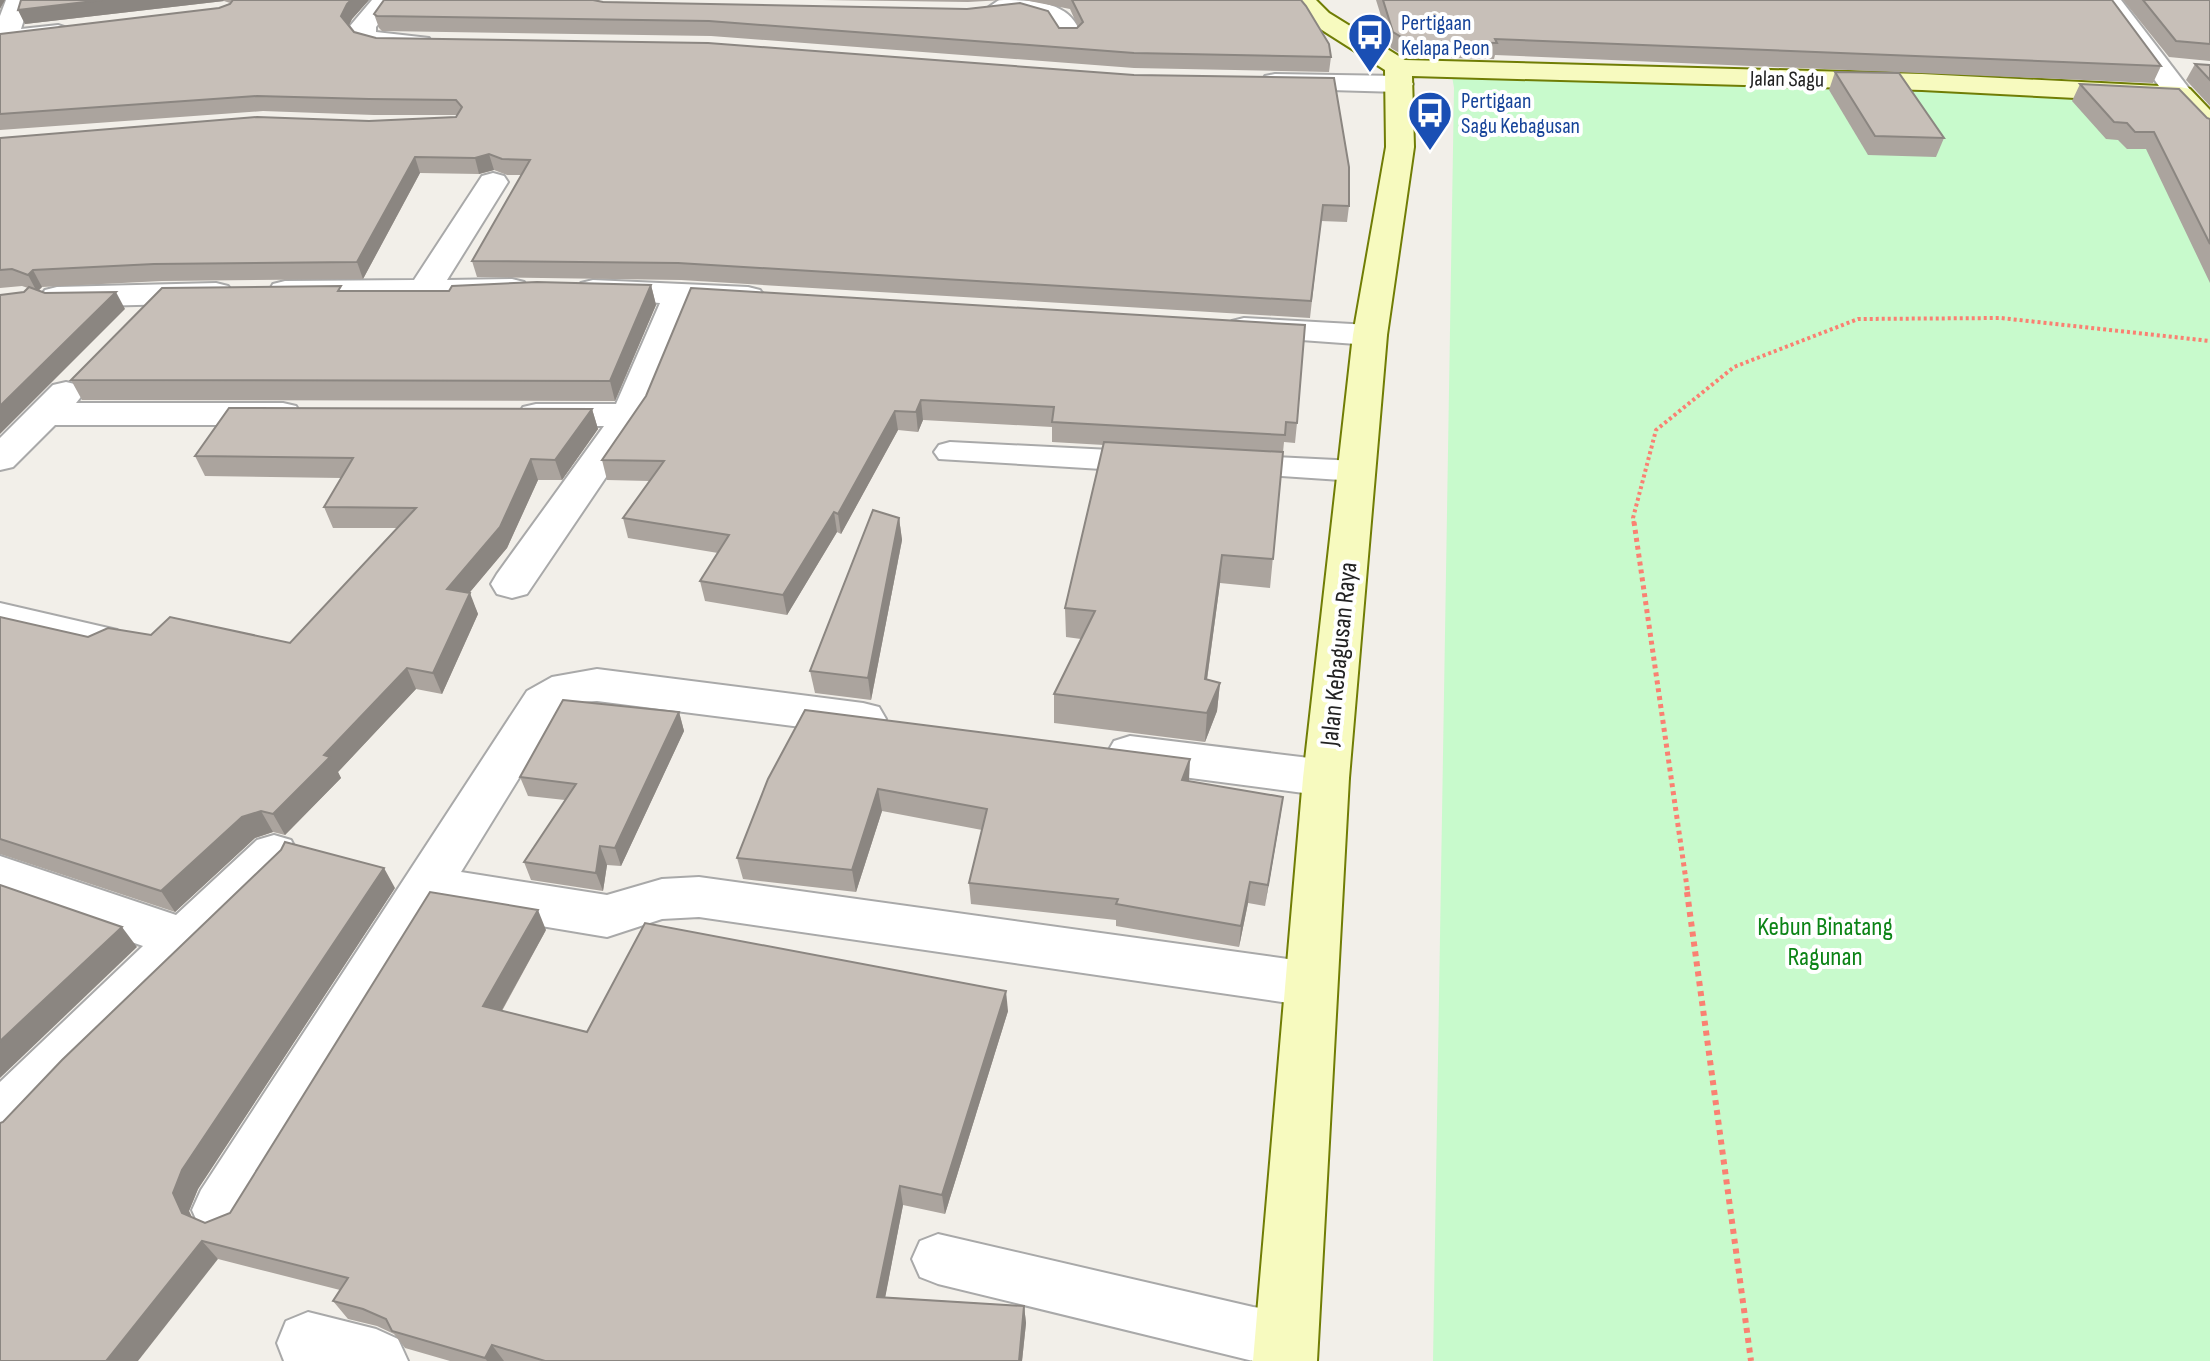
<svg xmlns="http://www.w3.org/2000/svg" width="2210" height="1361" font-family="'Sofia Sans Condensed',sans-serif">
  <rect width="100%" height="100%" fill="#f2efe9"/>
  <!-- park -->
  <polygon fill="#c8facc" points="1452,76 2175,94 2210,135 2210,1361 1433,1361 1454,88"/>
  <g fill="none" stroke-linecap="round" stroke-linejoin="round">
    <!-- lane casing -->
    <g stroke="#a9a9a9" stroke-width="4">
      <g id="lane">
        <polygon points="950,442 1151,452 1163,455 1167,462 1163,469 1151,472 939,459 934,452 939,445"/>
        <polygon points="1232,455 1356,461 1368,464 1372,471 1368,478 1356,481 1220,472 1216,465 1220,458"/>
        <polygon points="938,1234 1253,1307 1286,1311 1305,1319 1313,1338 1305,1357 1296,1361 1253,1361 938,1284 920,1277 912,1259 920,1241"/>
      </g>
    </g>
    <!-- street casing -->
    <g stroke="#a9a9a9" stroke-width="4">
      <g id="street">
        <polygon points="6,0 30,0 21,29 58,25 67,28 71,33 67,38 58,41 0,44 0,16"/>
        <polygon points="372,0 397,0 376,27 376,32 429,38 433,44 429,50 381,50 355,41 350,26"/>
        <path d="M999,0C1031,0 1071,0 1081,35L1077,40H1059L1053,25L1043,18L992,12L989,7Z"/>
        <polygon points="2096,0 2121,0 2194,95 2190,101 2180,103 2170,101"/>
        <polygon points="1275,74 1399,76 1409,78 1413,84 1409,90 1399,92 1265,88 1261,82 1265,76"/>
        <polygon points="493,173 504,176 508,182 447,280 512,279 524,282 528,289 524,296 512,299 285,301 273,298 269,291 273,284 285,281 414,280 482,176"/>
        <polygon points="593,280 748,287 760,290 765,297 760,304 748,307 693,304 648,415 527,594 512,598 497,594 491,584 497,574 604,426 536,426 523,423 518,415 523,407 536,404 616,404 660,303 581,297 577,290 581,283"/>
        <polygon points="216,283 228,286 233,293 228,300 216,303 57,307 45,304 40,297 45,290 57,287"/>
        <polygon points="1244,318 1370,325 1382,328 1387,335 1382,342 1370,345 1232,335 1227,328 1232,321"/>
        <polygon points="66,382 79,385 84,393 76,403 283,403 296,406 301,414 296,422 283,425 55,425 13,467 0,470 0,438 53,385"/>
        <polygon points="0,603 117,630 123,640 117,650 102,655 0,631"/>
        <polygon points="597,669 863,703 879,707 886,719 879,731 863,735 597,701 575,702 559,713 461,872 607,895 662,879 699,877 1309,962 1328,968 1335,984 1328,1000 1309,1006 699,917 662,919 607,937 439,909 243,1230 222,1238 201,1230 192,1210 201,1190 527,691 552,677"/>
        <polygon points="1130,736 1326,760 1343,766 1349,778 1343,790 1326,796 1130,770 1114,765 1107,753 1114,741"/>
        <polygon points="274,835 291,840 298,854 291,868 77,1077 20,1139 0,1147 0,1082 143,946 0,896 0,856 176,915 257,840"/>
        <polygon points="308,1312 376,1329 398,1339 408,1361 284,1361 277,1343 286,1321"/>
      </g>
    </g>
    <!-- secondary casing -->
    <g stroke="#707d05" stroke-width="4">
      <polygon id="secondary" points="1290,0 1316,0 1329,13 1405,60 1922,74 2180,87 2190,89 2210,110 2210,135 2200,133 2172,103 1922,90 1412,76 1414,147 1387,335 1349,778 1317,1361 1253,1361 1303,778 1353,335 1386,147 1385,70 1311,23"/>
    </g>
    <!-- path-far2 -->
    <polyline stroke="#fa8072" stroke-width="4" stroke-dasharray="3 3" stroke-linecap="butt" points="1634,524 1633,518 1656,430 1734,367 1858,319 2001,318 2210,341"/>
    <!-- path-far1 -->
    <polyline stroke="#fa8072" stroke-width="5" stroke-dasharray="4 4" stroke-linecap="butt" points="1634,522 1688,894"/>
    <!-- path -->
    <polyline stroke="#fa8072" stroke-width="6" stroke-dasharray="5 5" stroke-linecap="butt" points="1687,892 1751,1361"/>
    <!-- lane -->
    <use href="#lane" fill="#fff" fill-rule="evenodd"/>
    <!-- street -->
    <use href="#street" fill="#fff" fill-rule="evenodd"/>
    <!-- secondary -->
    <use href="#secondary" fill="#f7fabf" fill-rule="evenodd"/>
  </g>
  <!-- wall -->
  <g fill="#aba49e">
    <polygon points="21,0 369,0 352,19 349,26 354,32 376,38 1349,206 1347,222 1321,221 1310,318 681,280 477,277 472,261 521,175 507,175 494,170 479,174 420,173 363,279 162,281 42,287 38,291 45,293 125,309 24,292 28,288 22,286 0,288 0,138 456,117 457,115 374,115 263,111 0,130 0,34 219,8 230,3 224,1 25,24 18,10"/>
    <polygon points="384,0 600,0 598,1 1059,28 1077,28 1078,27 1070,9 1024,0 1301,0 1331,57 1329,72 1134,68 711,36 382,31 379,28 374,14"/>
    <polygon points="822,0 1004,0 968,2"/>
    <polygon points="1376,0 2112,0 2161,66 2153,83 1495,55 1494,59 1406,57 1391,48"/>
    <polygon points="2123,0 2210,0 2210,61 2169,57"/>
    <polygon points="2195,64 2210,65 2210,106 2186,80"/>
    <polygon points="1835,72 1944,138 1936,157 1868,155 1829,90"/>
    <polygon points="2080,84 2210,119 2210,283 2146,149 2127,149 2118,140 2106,139 2072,101"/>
    <polygon points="651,285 656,305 615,401 82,400 71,380 343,291 449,291"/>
    <polygon points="691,288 1297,423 1295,443 1284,442 1270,588 1220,583 1207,680 1220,683 1217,711 1205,742 1054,723 1054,694 1081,639 1066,637 1065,608 1104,445 1052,442 1052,427 923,420 918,432 898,430 841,534 837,532 787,615 705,601 700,581 718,553 628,538 623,518 650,481 607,480 602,460 646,396"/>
    <polygon points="592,409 598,429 562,480 538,480 507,548 469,593 478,614 442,694 416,689 338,772 341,778 285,835 273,832 255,838 175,912 0,854 0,617 88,637 151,635 290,643 397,528 333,528 324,507 341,478 205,476 195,456"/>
    <polygon points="899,518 902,540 871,700 815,693 810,671"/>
    <polygon points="679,712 684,731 621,866 607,865 603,891 531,880 524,862 565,800 528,796 520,777"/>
    <polygon points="768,779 1189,781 1283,797 1265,906 1248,903 1239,947 1116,926 1116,920 971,904 969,883 982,830 882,811 856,892 743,879 737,858"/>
    <polygon points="395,888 198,1189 189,1211 192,1217 205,1223 230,1213 546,930 502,1011 587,1032 1008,1011 945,1214 903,1205 885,1297 1024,1306 1026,1323 1022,1361 450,1361 405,1348 394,1334 377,1326 348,1319 333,1301 340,1290 218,1259 3,1122"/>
  </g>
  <!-- shaded-wall -->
  <g fill="#8b8681">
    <polygon points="0,0 5,0 0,9"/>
    <polygon points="102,0 223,0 224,1 25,24 18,10"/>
    <polygon points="351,0 369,0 352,19 346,31 341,16 347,4"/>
    <polygon points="489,154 494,170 479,174 475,158"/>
    <polygon points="415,157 420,173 363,279 357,262"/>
    <polygon points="33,270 42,287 37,292 28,275"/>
    <polygon points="651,285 656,305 615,401 610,381"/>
    <polygon points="116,292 125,309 0,434 0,406"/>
    <polygon points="921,400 923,420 918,432 916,412"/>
    <polygon points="592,409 598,429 562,480 555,460"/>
    <polygon points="895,411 898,430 841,534 838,514"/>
    <polygon points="531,459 538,480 507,548 455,610 447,589"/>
    <polygon points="834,512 837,532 787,615 783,595"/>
    <polygon points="899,518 902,540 871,700 868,678"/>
    <polygon points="1222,555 1220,583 1203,708 1205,679"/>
    <polygon points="470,593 478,614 442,694 433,673"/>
    <polygon points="407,668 416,689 338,772 341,778 285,835 273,814 324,755"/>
    <polygon points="1220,683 1217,711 1205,742 1207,713"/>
    <polygon points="679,712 684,731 621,866 615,848"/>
    <polygon points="1190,759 1189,781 1182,780"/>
    <polygon points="878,789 882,811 856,892 852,870"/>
    <polygon points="1283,797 1280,819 1265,906 1268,885"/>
    <polygon points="261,811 273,832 255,838 175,912 161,891 242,817"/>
    <polygon points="600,846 607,865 603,891 596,873"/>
    <polygon points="384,868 395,888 198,1189 189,1211 198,1231 182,1213 173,1193 182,1170"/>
    <polygon points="1250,882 1248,903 1239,947 1241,926"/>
    <polygon points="538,910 546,930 493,1026 483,1006"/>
    <polygon points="122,927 137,947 0,1078 0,1041"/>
    <polygon points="1006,991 1008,1011 945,1214 942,1195"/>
    <polygon points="900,1186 903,1205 882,1314 877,1297"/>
    <polygon points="202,1241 218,1259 138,1361 106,1361"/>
    <polygon points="1024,1306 1026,1323 1022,1361 1019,1361"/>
    <polygon points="492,1345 504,1361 487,1361 485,1358"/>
  </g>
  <!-- building -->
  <g fill="#c7bfb8" stroke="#8b8681" stroke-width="2">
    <polygon points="21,0 102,0 18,10"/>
    <polygon points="233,0 351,0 347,4 341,16 354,32 376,38 708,43 1134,75 1334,78 1349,167 1349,206 1323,205 1311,301 678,263 472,261 530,160 502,159 489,154 475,158 415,157 357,262 154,264 33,270 28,275 12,269 0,270 0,138 257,117 369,121 456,117 462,107 456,100 369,99 257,96 0,114 0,34 219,8 230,4"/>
    <polygon points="384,0 593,0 603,2 967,9 1020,3 1048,11 1059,28 1077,28 1083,22 1072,0 1301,0 1306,6 1329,44 1331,57 1134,53 709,21 377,16 374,14"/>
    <polygon points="1383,0 2112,0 2161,66 1495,39 1497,43 1408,41 1393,32"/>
    <polygon points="2143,0 2210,0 2210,44 2176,41"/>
    <polygon points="2195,64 2210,65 2210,80"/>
    <polygon points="1835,72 1899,73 1944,138 1875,136"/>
    <polygon points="2080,84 2179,89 2207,118 2210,119 2210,244 2154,132 2135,132 2127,123 2114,122"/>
    <polygon points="537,282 651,285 610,381 71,380 162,288 341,286 338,291 449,291 452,286"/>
    <polygon points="29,287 45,293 116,292 0,406 0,295 24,292"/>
    <polygon points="691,288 1305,325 1297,423 1286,422 1285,435 1052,422 1054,407 921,400 916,412 895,411 838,514 834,512 783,595 700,581 729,535 623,518 664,461 602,460 646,396"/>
    <polygon points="229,408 592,409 555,460 531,459 500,527 447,589 470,593 433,673 407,668 324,755 330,757 273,814 261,811 242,817 161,891 0,839 0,617 88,637 108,628 151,635 170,617 290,643 416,508 324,507 353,458 195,456"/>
    <polygon points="1104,442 1283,452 1273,559 1222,555 1205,679 1220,683 1207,713 1054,694 1095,611 1065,608"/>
    <polygon points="873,510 899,518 868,678 810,671"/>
    <polygon points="563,700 679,712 615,848 600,846 596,873 524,862 576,784 520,777"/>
    <polygon points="805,710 1190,759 1182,780 1283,797 1268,885 1250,882 1241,926 1116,904 1118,899 969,883 987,809 878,789 852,870 737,858 768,779"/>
    <polygon points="285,842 384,868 182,1170 173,1193 182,1213 205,1223 230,1213 430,892 538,910 483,1006 587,1032 645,923 1006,991 942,1195 900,1186 877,1297 1024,1306 1019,1361 545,1361 492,1345 485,1358 392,1331 386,1319 363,1309 333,1301 348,1278 202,1241 106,1361 0,1361 0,1123 3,1122 62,1060 281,850"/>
    <polygon points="0,885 122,927 0,1041"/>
  </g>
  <!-- icons -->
  <defs>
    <g id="bus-pin" transform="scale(2.3)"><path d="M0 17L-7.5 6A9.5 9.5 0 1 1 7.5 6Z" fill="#1a4fb4" stroke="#fff"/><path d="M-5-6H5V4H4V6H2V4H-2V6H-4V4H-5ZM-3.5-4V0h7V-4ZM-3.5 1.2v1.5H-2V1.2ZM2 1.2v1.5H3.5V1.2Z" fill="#fff"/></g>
  </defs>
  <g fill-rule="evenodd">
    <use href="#bus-pin" x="1370" y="35"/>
    <use href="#bus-pin" x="1430" y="113"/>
  </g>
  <g text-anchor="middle" stroke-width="8" stroke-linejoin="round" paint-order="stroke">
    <!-- far-transit labels -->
    <g font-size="22" fill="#164399" stroke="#fff" text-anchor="start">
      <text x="1401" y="30">Pertigaan<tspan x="1401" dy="25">Kelapa Peon</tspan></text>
      <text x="1461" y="108">Pertigaan<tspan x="1461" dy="25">Sagu Kebagusan</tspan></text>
    </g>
    <!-- far-street labels -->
    <g font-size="22" fill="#222" stroke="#fff">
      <text transform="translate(1787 78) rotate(1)" y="8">Jalan Sagu</text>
    </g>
    <!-- street labels -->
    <g font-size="26" fill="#222" stroke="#fff">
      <text transform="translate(1338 654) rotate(-84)" y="9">Jalan Kebagusan Raya</text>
    </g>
    <!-- park labels -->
    <g font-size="26" fill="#0c8416" stroke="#fff">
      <text x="1825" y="935">Kebun Binatang<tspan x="1825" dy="30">Ragunan</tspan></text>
    </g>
  </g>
</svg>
